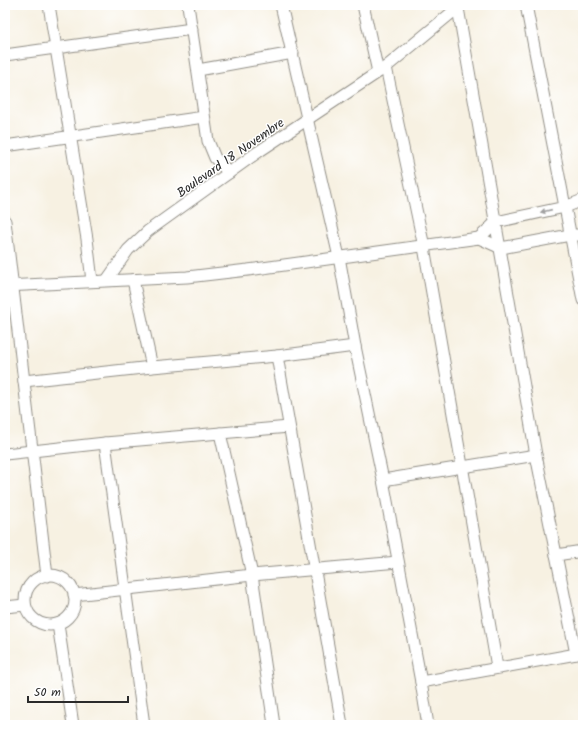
<svg xmlns="http://www.w3.org/2000/svg" width="588" height="730" font-family="Kalam,sans-serif">
  <rect width="100%" height="100%" fill="#fff"/>
  <filter id="ink" filterUnits="userSpaceOnUse"><feTurbulence type="fractalNoise" baseFrequency=".025" numOctaves="2"/><feDisplacementMap in="SourceGraphic" scale="8" xChannelSelector="R" yChannelSelector="G"/><feConvolveMatrix kernelMatrix="1 2 1 2 8 2 1 2 1" color-interpolation-filters="sRGB"/></filter>
  <filter id="wash" filterUnits="userSpaceOnUse"><feTurbulence type="fractalNoise" baseFrequency=".012" numOctaves="4" result="noise"/><feDisplacementMap in="SourceGraphic" scale="16" xChannelSelector="R" yChannelSelector="G"/><feGaussianBlur stdDeviation="0.9" result="paint"/><feColorMatrix in="noise" values="0 0 0 0 0 0 0 0 0 0 0 0 0 0 0 0 0 1.4 0 .05"/><feComposite in="paint" operator="in"/></filter>
  <g filter="url(#wash)">
    <rect width="100%" height="100%" fill="#f7f1e2"/>
  </g>
  <g filter="url(#ink)">
    <g fill="none" stroke-linecap="round" stroke-linejoin="round">
      <!-- street casing -->
      <g stroke="#918e86" stroke-width="13">
        <g id="street">
          <polyline points="49,5 87,239 92,281"/>
          <polyline points="188,5 208,141 215,158 229,173"/>
          <polyline points="281,5 339,257 355,346 383,480 421,682 428,725"/>
          <polyline points="363,5 378,72"/>
          <polyline points="526,5 583,300"/>
          <polyline points="458,8 536,455 576,654"/>
          <polyline points="5,55 192,29"/>
          <polyline points="386,67 424,247 497,667"/>
          <polyline points="198,70 293,53"/>
          <polyline points="5,146 204,117"/>
          <polyline points="5,221 47,576"/>
          <polyline points="479,238 496,222 565,207 583,200"/>
          <polyline points="107,280 128,250 148,231 258,152 386,67 461,5"/>
          <polyline points="133,280 152,367"/>
          <polyline points="5,286 187,277 248,270 479,238 501,248 570,235 583,235"/>
          <polyline points="277,356 342,725"/>
          <polyline points="24,381 152,367 277,356 355,346"/>
          <polyline points="220,433 252,575 274,725"/>
          <polyline points="105,443 144,725"/>
          <polyline points="5,454 105,443 289,427"/>
          <polyline points="383,480 536,455"/>
          <polyline points="556,555 583,551"/>
          <circle cx="50" cy="600" r="25"/>
          <polyline points="74,595 252,575 398,562"/>
          <polyline points="5,607 25,605"/>
          <polyline points="58,624 73,725"/>
          <polyline points="421,682 582,653"/>
        </g>
      </g>
      <!-- street -->
      <use href="#street" stroke="#fff" stroke-width="11"/>
    </g>
    <!-- one-way arrows -->
    <defs><path id="oneway-solid" d="M-6-.8H1V-3.2L6.5 0L1 3.2V.8H-6Z"/></defs>
    <use fill="#a0a0a0" href="#oneway-solid" transform="translate(546 211) rotate(167)"/>
  </g>
  <g text-anchor="middle" stroke-width="3" stroke-linejoin="round" paint-order="stroke">
    <!-- street labels -->
    <g font-size="13" fill="#2b2b2b" stroke="#fff">
      <text transform="translate(230 157) rotate(-35)" y="5">Boulevard 18 Novembre</text>
    </g>
  </g>
  <!-- margin -->
  <rect width="588" height="730" fill="none" stroke="#fff" stroke-width="20"/>
  <!-- scale -->
  <path d="M28 696v6h100v-6" fill="none" stroke="#2b2b2b" stroke-width="2"/>
  <text x="34" y="696" font-size="12" fill="#2b2b2b" stroke="#ffffff" stroke-width="3" paint-order="stroke">50 m</text>
</svg>
